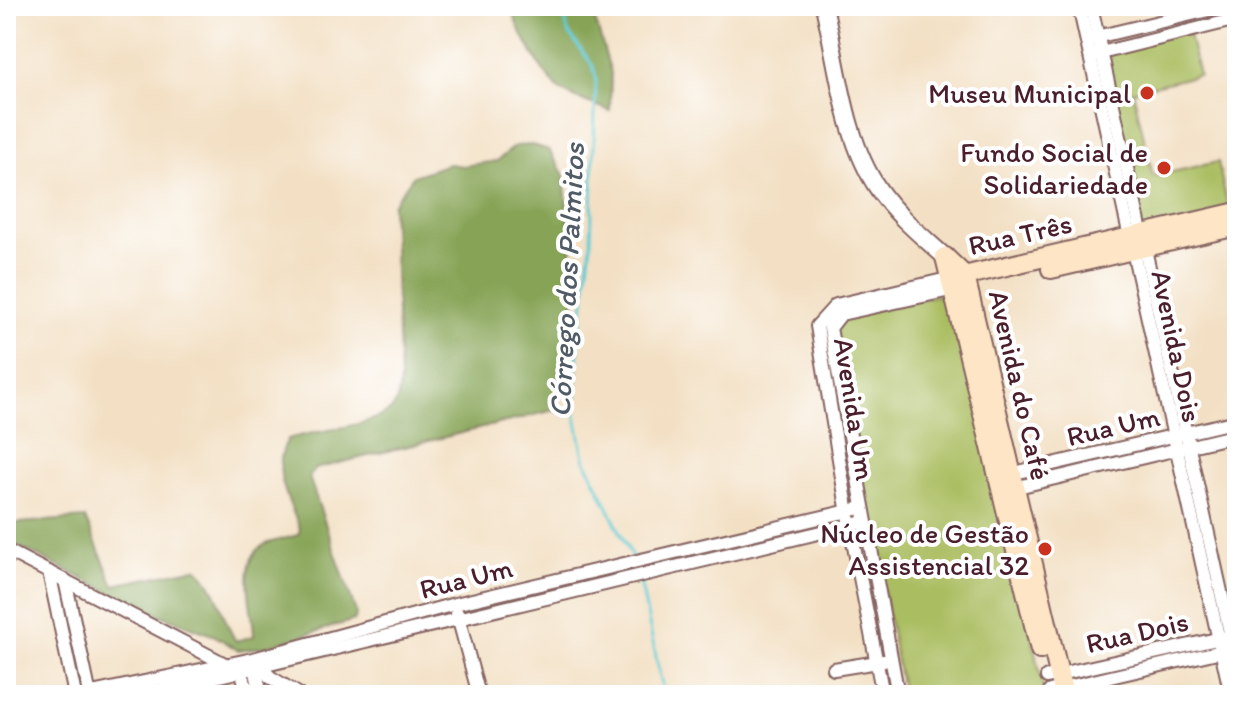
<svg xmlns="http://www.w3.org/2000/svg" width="1243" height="701" font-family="Itim,sans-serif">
  <rect width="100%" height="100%" fill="#fff"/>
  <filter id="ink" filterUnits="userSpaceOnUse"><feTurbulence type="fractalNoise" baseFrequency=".0125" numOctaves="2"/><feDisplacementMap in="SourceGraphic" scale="16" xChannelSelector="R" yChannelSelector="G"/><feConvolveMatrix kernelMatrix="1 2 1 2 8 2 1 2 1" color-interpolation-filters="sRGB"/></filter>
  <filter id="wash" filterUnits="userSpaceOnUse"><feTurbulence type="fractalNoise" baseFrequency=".006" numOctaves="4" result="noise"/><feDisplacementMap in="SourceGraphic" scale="32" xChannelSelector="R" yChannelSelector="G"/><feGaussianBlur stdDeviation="1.8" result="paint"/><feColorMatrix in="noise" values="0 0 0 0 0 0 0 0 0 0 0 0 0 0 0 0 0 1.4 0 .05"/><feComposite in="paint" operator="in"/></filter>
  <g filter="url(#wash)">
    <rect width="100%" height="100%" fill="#f3e0c4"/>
    <!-- green -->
    <g fill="#aabd61" stroke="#7a6e46" stroke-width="2">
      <polygon points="1188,31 1199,75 1133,91 1153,176 1218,162 1229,213 1142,234 1102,53"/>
      <polygon points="954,291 1045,695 903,695 833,320"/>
    </g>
    <!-- forest -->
    <g fill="#87a457" stroke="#686241" stroke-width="2">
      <path d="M511,6H591L611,73L610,111C595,104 569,98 558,88C544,75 513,24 511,6Z"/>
      <path d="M533,145L549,150L564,175L574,275L573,326L555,410L315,469L309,477L356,612L355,620L265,647L238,650L215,636L137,606L6,540V524L85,518L114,585L196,568C219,584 221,619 236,641L254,636C254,610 234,557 268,543C277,540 288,538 298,535L300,529C288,498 270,470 288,439C316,430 371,427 392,409C399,402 399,388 400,379L392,205L413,176L448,164L463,166L497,161L515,146Z"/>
    </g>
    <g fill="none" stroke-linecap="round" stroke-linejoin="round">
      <!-- stream -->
      <g stroke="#5ecad3" stroke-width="3">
        <polyline points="562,6 568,32 593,66 596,78 591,244 577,360 576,416 584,458 633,559"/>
        <polyline points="640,581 664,695"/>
      </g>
    </g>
  </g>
  <g filter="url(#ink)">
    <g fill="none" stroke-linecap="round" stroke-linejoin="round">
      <!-- minor casing -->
      <g stroke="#856361" stroke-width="16">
        <g id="minor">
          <polyline points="1079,6 1231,695"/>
          <polyline points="1091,6 1237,664"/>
          <polyline points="1092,38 1225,6"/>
          <polyline points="1097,54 1237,19"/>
          <polyline points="1006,475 1237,421"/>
          <polyline points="1009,489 1237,435"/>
          <polyline points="6,550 227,665"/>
          <polyline points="49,572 75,695"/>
          <polyline points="65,580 90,695"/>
          <polyline points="457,613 479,695"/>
          <polyline points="254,663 261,695"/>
          <polyline points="259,664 270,677 300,695"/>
          <polyline points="240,665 248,695"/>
          <polyline points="834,669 884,661"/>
          <polyline points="1047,677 1226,637"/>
          <polyline points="1050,691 1226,650"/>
          <polyline points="82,695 253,659 455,604 861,508"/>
          <polyline points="140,695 864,522"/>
          <polyline points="883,695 850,526 817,326 836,305 952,278"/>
          <polyline points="898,695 830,328 841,314 955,289"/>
        </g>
      </g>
      <!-- tertiary casing -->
      <g stroke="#856361" stroke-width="20">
        <path id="tertiary" d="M824,6C838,65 844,140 879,190C897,216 922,236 945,257"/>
      </g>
      <!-- secondary casing -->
      <g stroke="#856361" stroke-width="22">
        <g id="secondary">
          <polyline points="945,257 965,276 1064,695"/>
          <polyline points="945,257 1040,650"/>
          <polyline points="1051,269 1237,226"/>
          <polyline points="955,278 1237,212"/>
        </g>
      </g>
      <!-- minor -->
      <use href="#minor" stroke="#fff" stroke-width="12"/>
      <!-- tertiary -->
      <use href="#tertiary" stroke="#fff" stroke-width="16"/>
      <!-- secondary -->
      <use href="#secondary" stroke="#fde5c5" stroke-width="18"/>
    </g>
  </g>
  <!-- markers -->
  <g fill="#c8321e" stroke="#fff" stroke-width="3">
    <circle cx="1147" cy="93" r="8"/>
    <circle cx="1164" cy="168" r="8"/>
    <circle cx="1045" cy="549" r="8"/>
  </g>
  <g text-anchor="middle" stroke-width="8" stroke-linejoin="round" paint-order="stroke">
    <!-- poi labels -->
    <g font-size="28" fill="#4a1f2b" stroke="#fff" text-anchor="end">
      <text x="1131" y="103">Museu Municipal</text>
      <text x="1148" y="162">Fundo Social de<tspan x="1148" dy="32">Solidariedade</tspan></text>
      <text x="1029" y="543">Núcleo de Gestão<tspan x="1029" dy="32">Assistencial 32</tspan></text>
    </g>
    <!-- street labels -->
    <g font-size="28" fill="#4a1f2b" stroke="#fff">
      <text transform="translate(1020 234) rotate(-13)" y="10">Rua Três</text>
      <text transform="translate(1177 346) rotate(78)" y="10">Avenida Dois</text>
      <text transform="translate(1020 385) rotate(77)" y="10">Avenida do Café</text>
      <text transform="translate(855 409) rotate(81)" y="10">Avenida Um</text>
      <text transform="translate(1113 426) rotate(-13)" y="10">Rua Um</text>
      <text transform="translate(466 578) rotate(-14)" y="10">Rua Um</text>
      <text transform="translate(1137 632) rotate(-13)" y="10">Rua Dois</text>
    </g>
    <!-- water labels -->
    <g font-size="30" font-style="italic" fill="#515b66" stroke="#fff">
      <text transform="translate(567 280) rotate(-87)" y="10">Córrego dos Palmitos</text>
    </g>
  </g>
  <!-- margin -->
  <rect width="1243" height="701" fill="none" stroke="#fff" stroke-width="32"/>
</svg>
